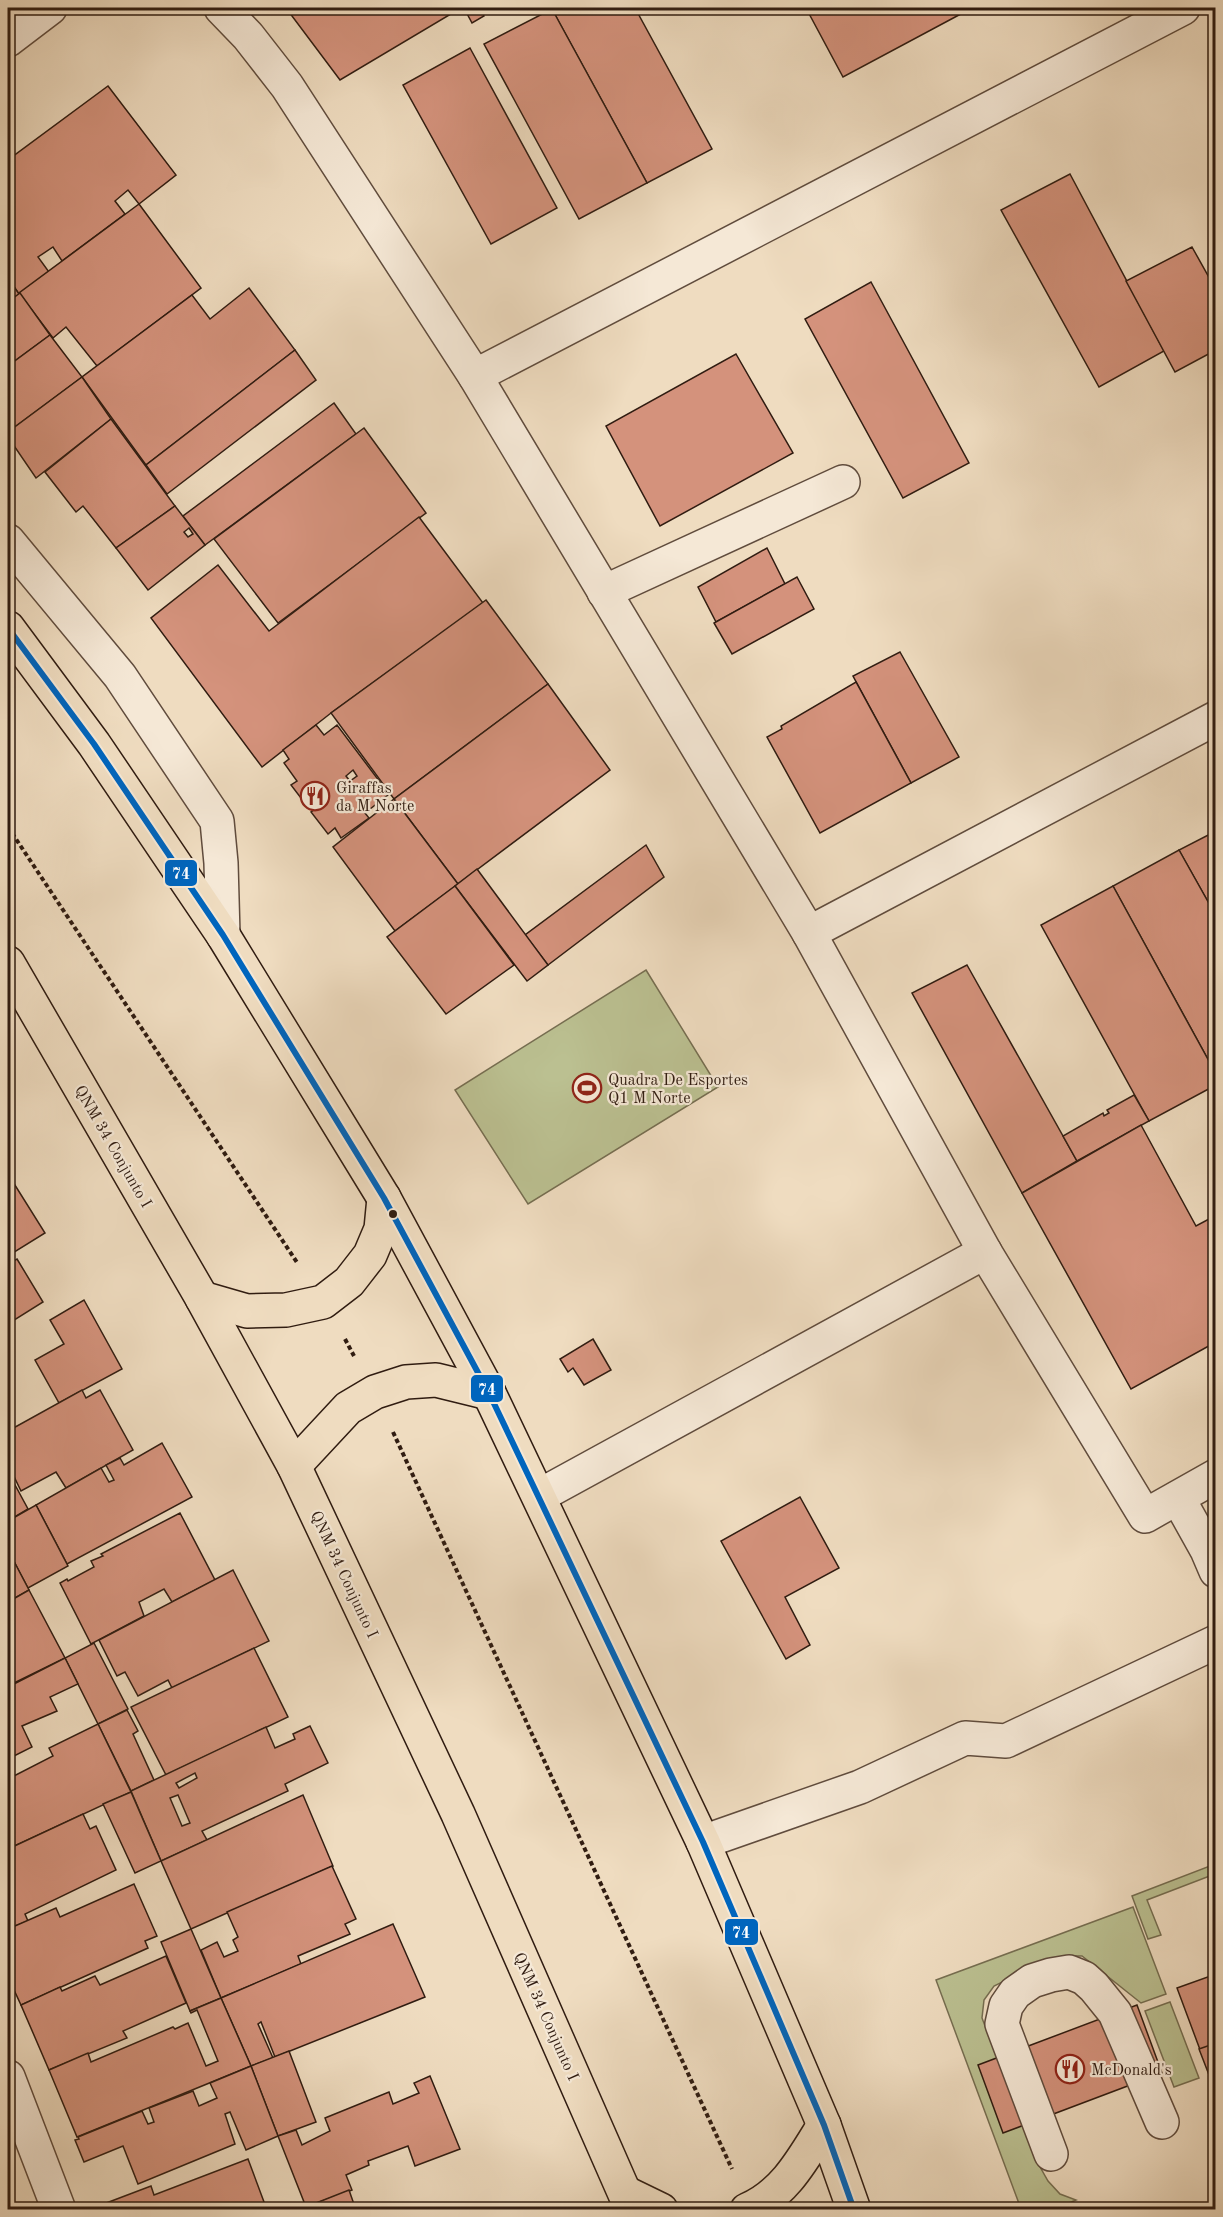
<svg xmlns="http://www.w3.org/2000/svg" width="1223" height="2217" font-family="'Old Standard TT',serif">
  <rect width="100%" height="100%" fill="#efdcc0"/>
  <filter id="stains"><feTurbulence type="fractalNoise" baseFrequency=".00333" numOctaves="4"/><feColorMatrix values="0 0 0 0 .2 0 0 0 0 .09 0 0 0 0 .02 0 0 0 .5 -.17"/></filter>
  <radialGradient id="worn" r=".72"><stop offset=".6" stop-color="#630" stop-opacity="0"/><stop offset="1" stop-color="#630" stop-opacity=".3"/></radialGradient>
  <!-- green -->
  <g fill="#bbc091" stroke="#766e51" stroke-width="1.5">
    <polygon points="646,970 718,1087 528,1204 455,1090"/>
    <polygon points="1215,1864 1215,1874 1147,1900 1161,1935 1148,1939 1132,1896"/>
    <polygon points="1133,1907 1166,1994 1141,2003 1082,1956 1063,1956 1027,1970 994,1986 984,2000 982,2018 1035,2158 1048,2181 1060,2194 1076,2200 1055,2209 1021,2209 936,1980"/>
    <polygon points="1170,2002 1199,2078 1174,2087 1145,2011"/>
  </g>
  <!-- building -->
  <g fill="#d4927c" stroke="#301c11" stroke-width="1.5" fill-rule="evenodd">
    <polygon points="286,8 461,8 340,80"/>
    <polygon points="464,8 480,8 484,16 472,23"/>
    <polygon points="554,8 635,8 712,149 647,183 552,9"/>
    <polygon points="806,8 972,8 843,77"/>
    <polygon points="552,9 647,183 579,219 484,44"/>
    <polygon points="470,48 557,208 491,244 403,85"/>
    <polygon points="108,86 176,175 139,204 128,190 115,201 125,214 62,261 53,247 38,257 49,272 19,294 8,278 8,160"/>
    <polygon points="1070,174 1164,351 1099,387 1001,210"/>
    <polygon points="139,204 201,288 97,366 66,327 53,338 19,293"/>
    <polygon points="1192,247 1216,290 1216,350 1175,372 1126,281"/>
    <polygon points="8,278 19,294 8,302"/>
    <polygon points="871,282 969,463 903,498 805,319"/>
    <polygon points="249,288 295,350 146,465 82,377 192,295 210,319"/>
    <polygon points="20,293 50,335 8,366 8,302"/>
    <polygon points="50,335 82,377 15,427 8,417 8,366"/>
    <polygon points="295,350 316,380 167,494 146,465"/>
    <polygon points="736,354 793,453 660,526 606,426"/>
    <polygon points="82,377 111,419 36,478 8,437 8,432"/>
    <polygon points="334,403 356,434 205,545 183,516"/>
    <polygon points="111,419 175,506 116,548 83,506 76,512 45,472"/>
    <polygon points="364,428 426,513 278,623 214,539"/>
    <path d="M175,506L205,545L148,590L116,548ZM189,528L193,534L188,537L184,532Z"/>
    <polygon points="419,517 483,603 331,713 262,767 151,618 218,565 269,631"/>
    <polygon points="767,548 785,584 716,622 698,587"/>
    <polygon points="797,577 814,609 732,654 714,623"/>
    <polygon points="486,600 548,684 394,799 331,713"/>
    <polygon points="900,652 959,757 911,783 853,676"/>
    <polygon points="856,682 911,783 820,833 767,737 782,729 781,726"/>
    <polygon points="548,684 610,770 458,884 394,799"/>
    <path d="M316,725L324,735L337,725L389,794L365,813L369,818L341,838L335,828L328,834L311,812L317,808L312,802L307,806L291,785L297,781L284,763L289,759L283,750ZM353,770L357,776L350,781L346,776Z"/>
    <polygon points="394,799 458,884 395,931 333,847"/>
    <polygon points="1216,831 1216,916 1179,850"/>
    <polygon points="646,845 664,877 548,965 525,935"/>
    <polygon points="1179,850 1216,916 1216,1074 1113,886"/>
    <polygon points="477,869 548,965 527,981 455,886"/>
    <polygon points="455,886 514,965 446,1014 387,937"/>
    <polygon points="1113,886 1216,1074 1216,1085 1149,1121 1041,925"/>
    <polygon points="967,965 1077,1161 1022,1193 912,993"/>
    <polygon points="1134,1095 1149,1121 1077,1161 1063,1136 1103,1113 1104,1116 1109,1113 1107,1110"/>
    <polygon points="1141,1125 1196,1226 1209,1219 1216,1231 1216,1342 1131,1389 1022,1193"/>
    <polygon points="8,1174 45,1233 8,1256"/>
    <polygon points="17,1259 43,1302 8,1324 8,1265"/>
    <polygon points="84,1300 122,1369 59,1403 35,1360 64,1344 50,1320"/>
    <polygon points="593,1339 611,1370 584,1385 573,1368 568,1372 560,1359"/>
    <polygon points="82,1390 86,1398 100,1390 133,1450 66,1488 56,1472 21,1491 8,1464 8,1431"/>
    <polygon points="162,1443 192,1497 67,1564 36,1505 101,1468 109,1482 114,1480 106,1465 120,1458 124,1465"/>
    <polygon points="8,1472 28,1509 8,1521"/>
    <polygon points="800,1497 839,1568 785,1597 810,1645 786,1659 721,1541"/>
    <polygon points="36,1505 68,1566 28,1588 8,1550 8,1521"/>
    <polygon points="180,1513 215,1580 172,1602 164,1589 139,1602 144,1616 91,1644 60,1583 67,1579 68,1581 94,1567 91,1561 103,1556 101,1554"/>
    <polygon points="8,1550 29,1590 8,1602"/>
    <polygon points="233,1570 269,1641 172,1688 168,1680 138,1696 125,1672 117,1676 99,1640"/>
    <polygon points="29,1590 65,1658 14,1683 8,1670 8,1602"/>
    <polygon points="94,1643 128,1709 98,1724 65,1658"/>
    <polygon points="254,1648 288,1717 166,1775 131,1707"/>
    <polygon points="65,1658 78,1684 50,1697 57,1711 22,1726 32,1747 8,1759 8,1703 12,1702 8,1693 8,1687"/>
    <polygon points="127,1710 138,1731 133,1734 154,1780 131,1791 98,1724"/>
    <polygon points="98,1724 131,1792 8,1849 8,1779 53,1756 49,1748"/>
    <path d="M310,1726L328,1763L285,1784L288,1791L202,1831L207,1840L161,1861L131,1791L266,1727L275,1748L295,1739L293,1734ZM195,1773L197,1778L179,1788L176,1783ZM178,1795L190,1823L182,1826L170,1798Z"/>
    <polygon points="131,1792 161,1861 135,1873 103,1804"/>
    <polygon points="303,1795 333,1866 191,1929 161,1861"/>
    <polygon points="83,1814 90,1829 96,1826 116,1870 25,1914 28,1921 8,1929 8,1849"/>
    <polygon points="332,1866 356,1919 345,1924 350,1934 298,1956 301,1964 221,1998 201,1950 217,1942 224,1957 238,1951 233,1940 238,1937 227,1912"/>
    <polygon points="134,1884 157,1936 145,1941 148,1948 21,2005 8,1977 8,1929 56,1908 60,1917"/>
    <polygon points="393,1924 425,1997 275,2057 261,2022 258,2024 273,2058 251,2066 221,1998"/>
    <polygon points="191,1929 221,1998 190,2011 161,1942"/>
    <polygon points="166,1956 186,2003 123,2031 127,2038 49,2070 21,2005 60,1987 62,1991 95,1976 100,1985"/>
    <polygon points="1216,1974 1216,2050 1202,2055 1177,1988"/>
    <polygon points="221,1998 251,2066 77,2137 49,2070 88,2053 91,2062 173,2027 175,2029 188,2023 206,2066 218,2061 197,2010 191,2013 190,2011"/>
    <polygon points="1137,2005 1162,2073 1003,2133 978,2065"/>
    <polygon points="1216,2043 1216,2093 1199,2049"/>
    <polygon points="289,2051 316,2122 278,2136 251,2066"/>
    <polygon points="251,2066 278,2136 246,2150 230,2112 225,2114 235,2144 138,2184 123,2146 84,2162 75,2140 79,2139 78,2137 142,2111 148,2124 154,2122 149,2108 193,2091 199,2106 217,2098 210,2083"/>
    <polygon points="430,2076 460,2149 415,2166 408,2146 368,2161 369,2165 346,2175 352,2190 306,2207 278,2136 296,2130 302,2145 330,2131 325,2118 389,2092 393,2104 419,2093 414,2083"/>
    <polygon points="248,2159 267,2210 103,2210 101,2205 151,2186 154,2195"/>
    <polygon points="349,2190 356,2210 307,2210 306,2207"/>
  </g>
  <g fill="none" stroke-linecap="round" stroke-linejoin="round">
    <!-- minor casing -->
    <g stroke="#604c3d" stroke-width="36">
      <g id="minor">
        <polyline points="221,8 248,36 287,86 475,376 809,933 985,1252 1145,1516 1216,1476"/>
        <polyline points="8,40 50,8"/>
        <polyline points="475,376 1183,8"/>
        <polyline points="8,541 120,676 217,821 221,863 223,935"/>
        <polyline points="604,592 843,482"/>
        <polyline points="809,933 1216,718"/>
        <polyline points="539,1496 985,1252"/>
        <polyline points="1178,1498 1207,1550 1216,1571"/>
        <polyline points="703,1842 860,1787 965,1738 1006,1741 1216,1642"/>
        <polyline points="8,2077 59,2210"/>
        <polyline points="1051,2154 1002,2024 1006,2006 1015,1993 1032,1981 1051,1975 1069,1972 1084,1978 1094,1987 1115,2013 1162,2122"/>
      </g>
    </g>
    <!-- major casing -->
    <g stroke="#301c11" stroke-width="36">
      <g id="major">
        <polyline points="8,628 94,744 223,935 384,1198 489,1393 703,1842 824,2125 854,2210"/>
        <polyline points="8,963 202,1298 294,1466 458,1814 632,2210"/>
        <polyline points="202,1298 247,1311 286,1310 323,1302 349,1282 370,1255 381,1229 384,1198"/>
        <polyline points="294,1466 348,1408 375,1392 406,1382 436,1380 489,1393"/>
        <polyline points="626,2193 661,2210"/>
        <path d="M747,2210C785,2194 804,2157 824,2125"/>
      </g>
    </g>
    <!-- path -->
    <g stroke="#301c11" stroke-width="4" stroke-dasharray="4.5 3" stroke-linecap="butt">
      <polyline points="8,827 298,1264"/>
      <polyline points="345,1339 354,1356"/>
      <polyline points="393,1432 732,2169"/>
    </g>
    <!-- minor -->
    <use href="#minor" stroke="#f5e8d6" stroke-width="33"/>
    <!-- major -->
    <use href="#major" stroke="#efdcc0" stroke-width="33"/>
    <!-- bus-1 casing -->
    <g stroke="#f5e8d6" stroke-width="10">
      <polyline id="bus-1" points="8,628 94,744 223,935 384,1198 489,1393 703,1842 824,2125 854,2210"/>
    </g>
    <!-- bus-1 -->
    <use href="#bus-1" stroke="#0065bd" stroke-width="6"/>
  </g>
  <!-- icons -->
  <defs>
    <g id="restaurant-ring" transform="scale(1.5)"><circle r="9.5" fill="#f5e8d6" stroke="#8f2418" stroke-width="1.5"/><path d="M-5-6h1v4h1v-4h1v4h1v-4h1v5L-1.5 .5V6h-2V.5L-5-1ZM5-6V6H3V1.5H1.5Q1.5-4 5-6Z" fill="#8f2418"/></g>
    <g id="stadium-ring" transform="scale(1.5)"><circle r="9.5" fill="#f5e8d6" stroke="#8f2418" stroke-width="1.5"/><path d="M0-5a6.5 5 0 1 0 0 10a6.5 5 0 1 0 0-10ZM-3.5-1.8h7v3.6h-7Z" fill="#8f2418"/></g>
  </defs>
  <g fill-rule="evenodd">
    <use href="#restaurant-ring" x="315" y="796"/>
    <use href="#stadium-ring" x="587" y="1088"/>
    <use href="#restaurant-ring" x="1070" y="2069"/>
  </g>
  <!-- markers -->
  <circle fill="#301c11" stroke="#f5e8d6" stroke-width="2" cx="393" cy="1214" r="5"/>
  <g text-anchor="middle" stroke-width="4.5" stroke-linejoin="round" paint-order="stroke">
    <!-- poi labels -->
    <g font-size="16" fill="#301c11" stroke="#f5e8d6" text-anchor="start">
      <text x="336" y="793">Giraffas<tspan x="336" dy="18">da M Norte</tspan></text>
      <text x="608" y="1085">Quadra De Esportes<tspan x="608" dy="18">Q1 M Norte</tspan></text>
      <text x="1091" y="2075">McDonald's</text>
    </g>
    <!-- street labels -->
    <g font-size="16" fill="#301c11" stroke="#f5e8d6">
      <text transform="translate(114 1146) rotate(60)" y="6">QNM 34 Conjunto I</text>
      <text transform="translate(345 1574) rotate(65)" y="6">QNM 34 Conjunto I</text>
      <text transform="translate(547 2016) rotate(66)" y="6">QNM 34 Conjunto I</text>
    </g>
  </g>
  <g stroke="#f5e8d6" stroke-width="2">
    <rect x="164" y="859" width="34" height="28" rx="6" fill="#0065bd"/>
    <rect x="470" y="1374" width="34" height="29" rx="6" fill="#0065bd"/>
    <rect x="724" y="1918" width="35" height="28" rx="6" fill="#0065bd"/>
  </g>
  <g font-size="16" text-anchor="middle" font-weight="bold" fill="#fff">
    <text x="181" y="879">74</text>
    <text x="487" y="1395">74</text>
    <text x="741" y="1938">74</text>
  </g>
  <!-- margin -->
  <rect width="1223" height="2217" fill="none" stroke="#efdcc0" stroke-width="30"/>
  <rect x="9" y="9" width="1205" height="2199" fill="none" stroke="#301c11" stroke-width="3"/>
  <rect x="15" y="15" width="1193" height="2187" fill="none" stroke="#301c11" stroke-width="1.5"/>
  <rect width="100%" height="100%" filter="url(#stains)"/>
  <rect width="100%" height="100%" fill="url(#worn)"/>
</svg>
